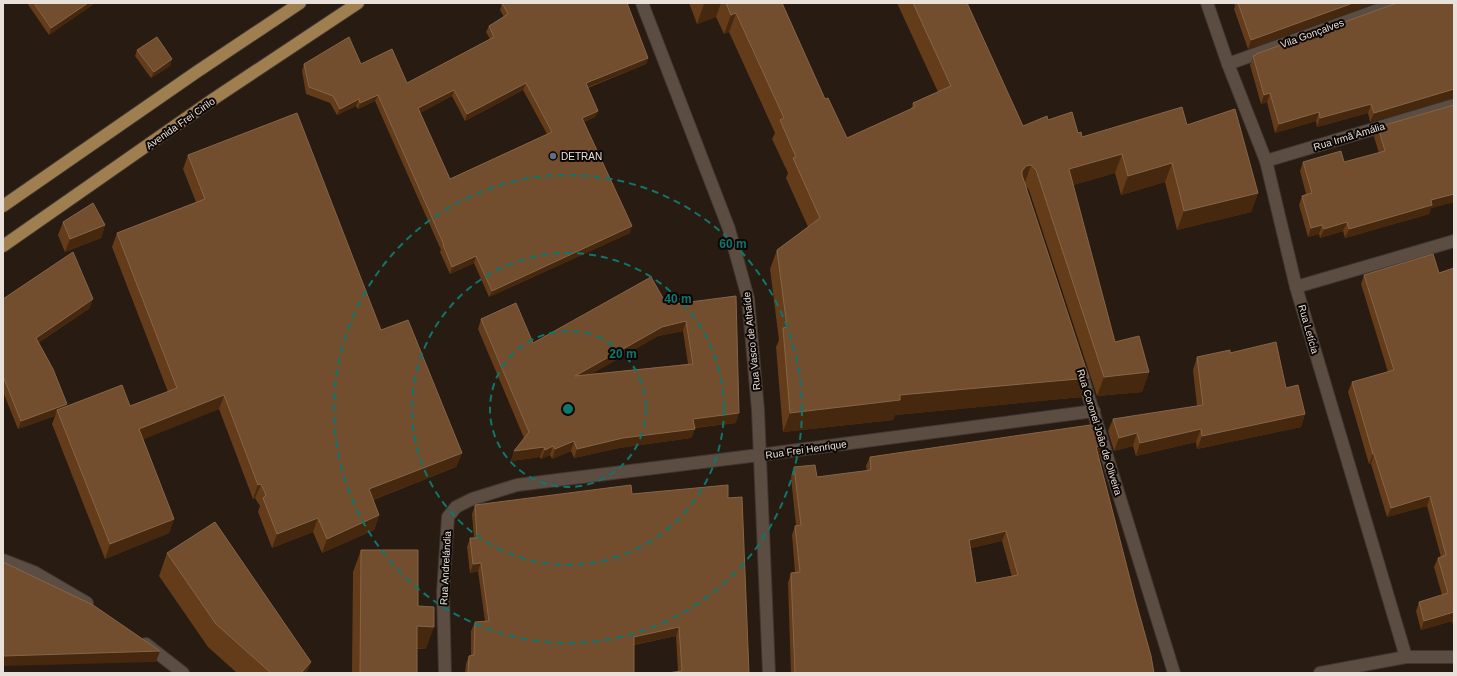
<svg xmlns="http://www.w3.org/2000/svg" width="1457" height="676" font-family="Arial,sans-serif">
  <rect width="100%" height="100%" fill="#271b12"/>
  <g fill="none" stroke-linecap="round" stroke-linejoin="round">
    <!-- minor casing -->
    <g stroke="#403631" stroke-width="14">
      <g id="minor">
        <polyline points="642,3 729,229 748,298 758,410 769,673"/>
        <polyline points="1207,3 1228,64 1266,161 1296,287 1406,657"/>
        <polyline points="1228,64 1397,3"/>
        <polyline points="1266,161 1454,105"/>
        <polyline points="1296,287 1454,241"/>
        <polyline points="1081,372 1174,673"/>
        <polyline points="3,560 34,572 87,603"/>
        <polyline points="146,644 183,673"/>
        <polyline points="445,673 443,592 448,517 456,507 472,499 517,485 759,455 1094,411"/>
        <polyline points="1320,673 1406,657 1454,657"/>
      </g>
    </g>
    <!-- major casing -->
    <g stroke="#403631" stroke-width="14">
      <g id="major">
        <polyline points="3,206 198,71 300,3"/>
        <polyline points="3,246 215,98 358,3"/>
      </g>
    </g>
    <!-- minor -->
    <use href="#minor" stroke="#5b4d42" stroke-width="12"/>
    <!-- major -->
    <use href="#major" stroke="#9f7e50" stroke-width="12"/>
  </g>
  <!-- wall -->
  <g fill="#643c19" fill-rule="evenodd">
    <polygon points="27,3 95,3 49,35"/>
    <path d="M502,3L648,58L646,64L588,88L598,111L595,117L584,122L630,233L489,297L474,263L450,274L440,252L441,250L375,101L358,109L356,106L337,115L330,103L306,94L302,71L304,64H361L407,83L490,39L486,32L489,26L504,17L500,10ZM523,90L547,134L450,179L420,113L452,96L465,121Z"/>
    <polygon points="689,3 782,3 825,99 847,138 911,109 913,103 938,92 897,3 967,3 1023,126 1048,120 1078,133 1082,137 1187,125 1258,193 1251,212 1177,230 1165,182 1121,195 1115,173 1073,185 1115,342 1149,372 1142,392 1097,396 1029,190 1026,186 1082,397 895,415 893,420 783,432 776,347 779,340 770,269 777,250 808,227 786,178 788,173 772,139 775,133 729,32 724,34 716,17 697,24"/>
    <polygon points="1234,3 1375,3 1248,49 1234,9 1235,6"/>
    <polygon points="1454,3 1454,98 1452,98 1370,122 1368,113 1317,127 1316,121 1275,133 1267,102 1261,104 1250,65 1253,56 1255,56 1256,54"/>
    <polygon points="137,50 172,59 170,66 151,78 135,56"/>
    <polygon points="1454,105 1454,202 1431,208 1429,214 1345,238 1343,231 1320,238 1319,234 1308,237 1299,205 1302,196 1306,194 1300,171 1303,162 1344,162 1379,153 1374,137 1378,127"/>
    <polygon points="188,155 381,330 462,453 456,467 373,500 379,515 374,530 322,553 313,532 272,548 258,512 260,506 255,498 253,499 219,409 143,439 174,519 169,533 105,559 52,424 55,416 18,429 3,392 3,299 90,308 38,343 66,406 130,406 168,392 112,247 117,233 196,202 183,169"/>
    <polygon points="63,222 105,225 101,238 65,252 58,235"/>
    <polygon points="1454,268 1454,629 1452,621 1421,630 1416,611 1419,602 1442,595 1434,567 1438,558 1441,557 1427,506 1387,517 1371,464 1369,464 1348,392 1352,382 1388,372 1361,284 1364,275 1439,273"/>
    <path d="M736,296V423L694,428L695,429L691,438L619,448L574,458L571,451L552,459L550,455L541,459L540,457L511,461L514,451L524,438L478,329L481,319L533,343L667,305ZM683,331L688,364L591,374L658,336Z"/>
    <polygon points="1230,353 1286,388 1305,414 1301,427 1197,449 1196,442 1136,456 1133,446 1114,451 1108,431 1113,419 1197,406 1193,370 1197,357"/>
    <path d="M1098,455L1154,673H791L788,583L791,573L795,572L792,535L795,526H796L791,477L794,467L817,477L867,471L866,466L870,457L1100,455ZM1002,541L1012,577L976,583L971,548Z"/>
    <polygon points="632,494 728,498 749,673 678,672 676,636 634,645 634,673 465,673 466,664 469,656 471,656 471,631 475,622 485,621 478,571 470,573 467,547 470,538 474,538 472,514 475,505"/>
    <polygon points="361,550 418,606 426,649 417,649 417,673 352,673 353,572"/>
    <polygon points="167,553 307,673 237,673 208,647 159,576"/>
  </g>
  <!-- shaded-wall -->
  <g fill="#46280e">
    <polygon points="88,3 95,3 49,35 51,28"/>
    <polygon points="708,3 721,3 716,17 697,24 704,4"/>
    <polygon points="1353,3 1375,3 1248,49 1251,40"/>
    <polygon points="736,13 729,32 724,34 731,15"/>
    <polygon points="648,58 646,64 583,89 586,83"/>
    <polygon points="172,59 170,66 151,78 154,72"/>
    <polygon points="526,83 523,90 465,121 467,114"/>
    <polygon points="1454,89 1454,98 1452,98 1370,122 1374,113"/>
    <polygon points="454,90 452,96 416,115 418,108"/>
    <polygon points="1270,93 1267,102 1261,104 1264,95"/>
    <polygon points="378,95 375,101 358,109 360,103"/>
    <polygon points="359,99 356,106 337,115 340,109"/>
    <polygon points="1371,104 1368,113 1317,127 1320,118"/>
    <polygon points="598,111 595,117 579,124 582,118"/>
    <polygon points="1319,112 1316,121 1275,133 1279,124"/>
    <polygon points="1122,154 1115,173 1062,188 1069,169"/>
    <polygon points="1172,163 1165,182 1121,195 1128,176"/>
    <polygon points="1031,165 1024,185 1015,190 1022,171 1026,166"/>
    <polygon points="1258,193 1251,212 1177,230 1184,211"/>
    <polygon points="1454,194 1454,202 1431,208 1429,214 1345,238 1349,229 1431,200"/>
    <polygon points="1347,222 1343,231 1320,238 1324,229"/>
    <polygon points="105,225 101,238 65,252 70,239"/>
    <polygon points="1322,225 1319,234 1308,237 1311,228"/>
    <polygon points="632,226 630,233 489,297 492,291"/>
    <polygon points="476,256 474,263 450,274 452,267"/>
    <polygon points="93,299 90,308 33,346 36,338"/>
    <polygon points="686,321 683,331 658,336 571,386 575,376 662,327"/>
    <polygon points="1149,372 1142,392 1097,396 1104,377"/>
    <polygon points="1089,378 1082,397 895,415 893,420 783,432 790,413 900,395"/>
    <polygon points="224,395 219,409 134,443 139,429"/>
    <polygon points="67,404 64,412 57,410 55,416 18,429 21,421"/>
    <polygon points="739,413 736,423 689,428 693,419"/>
    <polygon points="1305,414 1301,427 1197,449 1202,436"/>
    <polygon points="695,429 691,438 619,448 574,458 577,449 623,438"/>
    <polygon points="1201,429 1196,442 1136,456 1140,443"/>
    <polygon points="1137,433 1133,446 1114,451 1119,438"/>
    <polygon points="574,441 571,451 552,459 555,449"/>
    <polygon points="1103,445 1100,455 1092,457 1096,447"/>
    <polygon points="553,446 550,455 541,459 545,450"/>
    <polygon points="544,447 540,457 511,461 514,451"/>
    <polygon points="462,453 456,467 364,503 369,489"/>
    <polygon points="1373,454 1374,454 1371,464 1369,464"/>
    <polygon points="261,484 255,498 253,499 258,485"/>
    <polygon points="1430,496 1427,506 1387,517 1391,508"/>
    <polygon points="379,515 374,530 322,553 327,539"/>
    <polygon points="318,518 313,532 272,548 277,534"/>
    <polygon points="174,519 169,533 105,559 110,544"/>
    <polygon points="1006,531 1002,541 966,549 969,540"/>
    <polygon points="481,563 478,571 470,573 473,564"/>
    <polygon points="1454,612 1454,617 1452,621 1421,630 1424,621"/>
    <polygon points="417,626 434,627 426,649 409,648"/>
    <polygon points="679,627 676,636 631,645 634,637"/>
    <polygon points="160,651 156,662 3,666 3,656"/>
    <polygon points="311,662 307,673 301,673"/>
  </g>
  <!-- building -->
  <g fill="#724e2e" stroke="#856549" fill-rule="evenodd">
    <polygon points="34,3 88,3 51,28"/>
    <path d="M502,3H627L648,58L586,83L598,111L582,118L632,226L492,291L476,256L452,267L443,245H444L378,95L360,103L359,99L340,109L333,96L309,87L304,64L349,37L361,64L392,49L407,83L494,37L489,26L508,14ZM526,83L552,132L450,179L418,108L454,90L467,114Z"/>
    <polygon points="726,3 782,3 825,99 828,98 847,138 915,107 913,103 951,86 913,3 967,3 1023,126 1047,116 1048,120 1072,112 1078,133 1081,132 1082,137 1182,107 1187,125 1235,109 1258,193 1184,211 1172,163 1128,176 1122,154 1069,169 1115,342 1139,336 1149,372 1104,377 1036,170 1031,165 1026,166 1022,171 1022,175 1089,378 900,395 900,400 790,413 783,328 787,327 777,250 820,218 793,158 796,157 780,120 784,118 736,13 731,15"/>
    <polygon points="1238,3 1353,3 1251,40"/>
    <polygon points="1397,3 1454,3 1454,89 1374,113 1371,104 1320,118 1319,112 1279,124 1270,93 1264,95 1253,56 1256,55 1256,54"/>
    <polygon points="157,37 172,59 154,72 137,50"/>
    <polygon points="1454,105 1454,194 1431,200 1432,205 1349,229 1347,222 1324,229 1322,225 1311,228 1302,196 1312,193 1303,162 1341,151 1344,162 1385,151 1378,127"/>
    <polygon points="297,113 381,330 408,320 462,453 369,489 379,515 327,539 318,518 277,534 263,498 266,495 261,484 258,485 224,395 139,429 174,519 110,544 57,410 122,385 130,406 177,388 117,233 205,199 188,155"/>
    <polygon points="93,203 105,225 70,239 63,222"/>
    <polygon points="73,252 93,299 36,338 53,369 67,404 21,421 3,376 3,299"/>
    <polygon points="1433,254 1439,273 1454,268 1454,612 1424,621 1419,602 1448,593 1438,558 1446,555 1430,496 1391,508 1374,454 1373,454 1352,382 1394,370 1364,275"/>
    <path d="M651,277L667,305L736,296L739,413L693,419L695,429L623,438L577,449L574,441L555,449L553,446L545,450L544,447L514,451L529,432L481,319L516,303L533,343ZM686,321L693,364L575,376L662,327Z"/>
    <polygon points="1276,342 1286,388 1298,385 1305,414 1202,436 1201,429 1140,443 1137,433 1119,438 1113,419 1203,405 1197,357 1230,350 1230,353"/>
    <path d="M1097,424L1103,445L1096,447L1136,602L1151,656L1154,673H795L791,573L800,572L795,526L801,525L794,467L815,465L817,477L871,470L870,457ZM1006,531L1018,575L976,583L969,540Z"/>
    <polygon points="631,485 632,494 728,485 728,498 742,497 749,673 667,673 682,671 679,627 634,637 634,673 468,673 469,656 474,655 475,622 489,621 481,563 473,564 470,538 477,538 475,505"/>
    <polygon points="215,522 311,662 301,673 271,673 216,624 167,553"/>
    <polygon points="361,550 418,550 418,606 434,607 434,627 417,626 417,673 360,673"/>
    <polygon points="3,562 93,605 160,651 3,656"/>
  </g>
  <!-- distance rings -->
  <g fill="none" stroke="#0f766e" stroke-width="2" stroke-dasharray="7 5">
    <circle cx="568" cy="409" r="78"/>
    <circle cx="568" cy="409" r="156"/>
    <circle cx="568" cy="409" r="234"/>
  </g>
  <!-- markers -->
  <circle fill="#5c6f8a" stroke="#0c0704" stroke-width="1.5" cx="553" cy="156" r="4"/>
  <g text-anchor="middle" stroke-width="4" stroke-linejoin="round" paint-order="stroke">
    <!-- street labels -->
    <g font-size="10" fill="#e9e0da" stroke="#0c0704">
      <text transform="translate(1312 33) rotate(-20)" y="4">Vila Gonçalves</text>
      <text transform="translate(180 123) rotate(-35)" y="4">Avenida Frei Cirilo</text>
      <text transform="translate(1349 136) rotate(-17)" y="4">Rua Irmã Amália</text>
      <text transform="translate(1309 329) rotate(74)" y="4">Rua Letícia</text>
      <text transform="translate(751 341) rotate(-96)" y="4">Rua Vasco de Athaíde</text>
      <text transform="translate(1100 432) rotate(73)" y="4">Rua Coronel João de Oliveira</text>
      <text transform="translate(806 449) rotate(-8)" y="4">Rua Frei Henrique</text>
      <text transform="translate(445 568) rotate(-87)" y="4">Rua Andrelándia</text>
    </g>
    <!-- poi labels -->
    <g font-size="10" fill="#e9e0da" stroke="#0c0704" text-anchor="start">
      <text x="561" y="160">DETRAN</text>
    </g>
  </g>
  <circle cx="568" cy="409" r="6" fill="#0f766e" stroke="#0c0704" stroke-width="2"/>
  <g font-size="12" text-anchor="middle" font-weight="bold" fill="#0f766e" stroke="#0c0704" stroke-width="4" stroke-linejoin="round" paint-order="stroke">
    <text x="733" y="248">60 m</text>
    <text x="678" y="303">40 m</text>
    <text x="623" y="358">20 m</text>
  </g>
  <!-- border -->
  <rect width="1457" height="676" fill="none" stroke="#e9e0da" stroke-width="8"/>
</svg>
